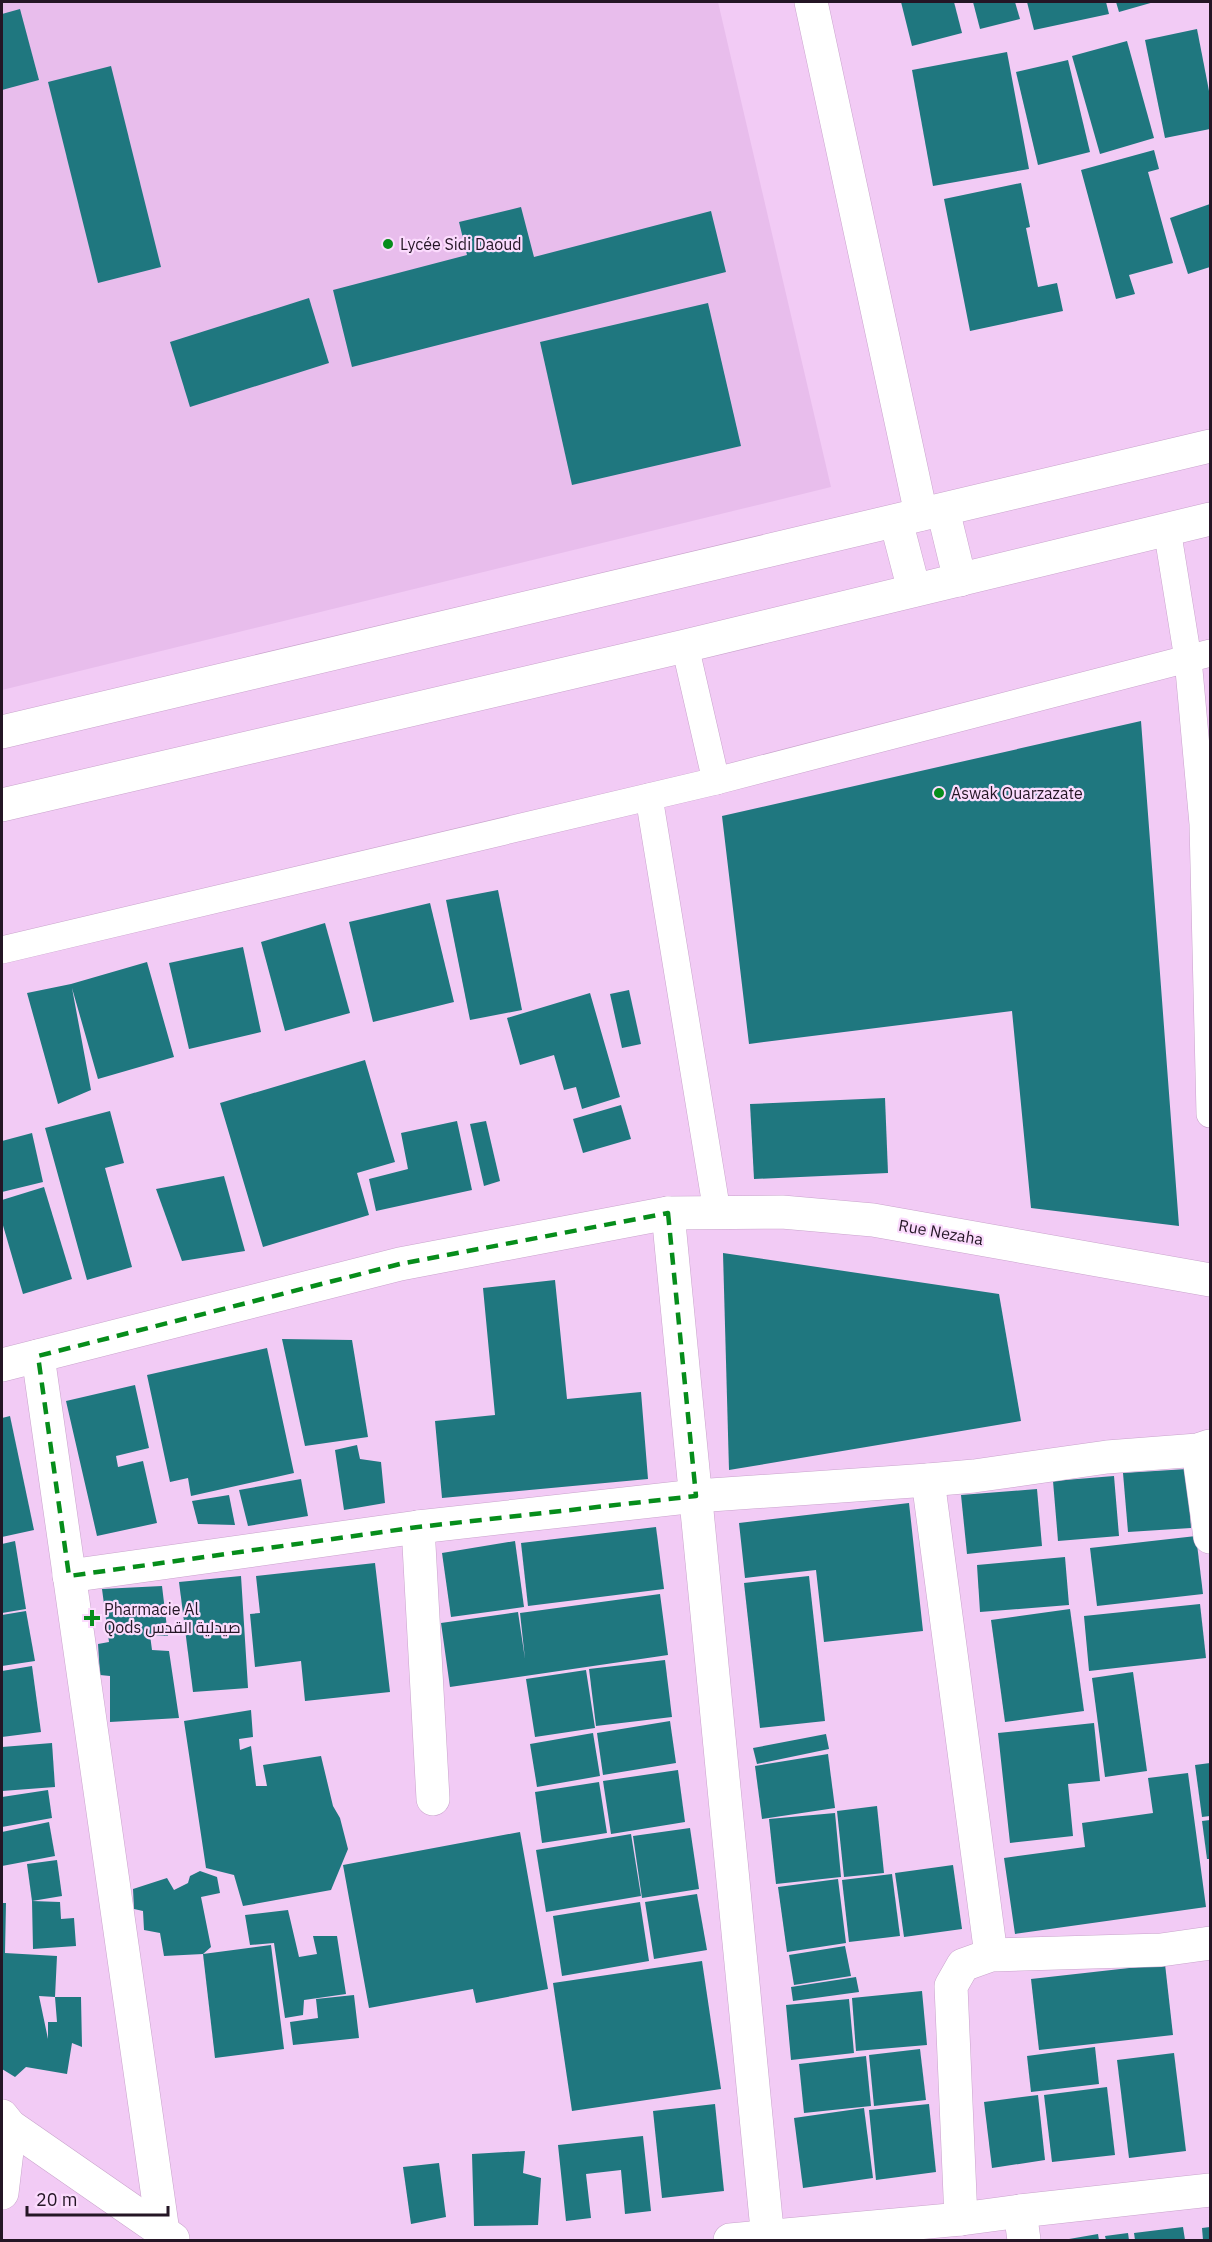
<svg xmlns="http://www.w3.org/2000/svg" width="1212" height="2242" font-family="'IBM Plex Sans',Cairo,sans-serif">
  <rect width="100%" height="100%" fill="#f2cbf5"/>
  <!-- built -->
  <polygon fill="#e8bdec" points="2,2 718,2 831,487 2,690"/>
  <!-- building -->
  <g fill="#1f777f" fill-rule="evenodd">
    <polygon points="901,2 954,2 962,33 912,46"/>
    <polygon points="973,2 1015,2 1020,19 980,29"/>
    <polygon points="1027,2 1106,2 1109,14 1034,30"/>
    <polygon points="1116,2 1154,2 1119,12"/>
    <polygon points="20,9 39,80 2,90 2,14"/>
    <polygon points="1197,29 1210,96 1210,129 1165,138 1145,40"/>
    <polygon points="1127,41 1154,138 1100,154 1072,56"/>
    <polygon points="1007,52 1029,169 933,186 912,70"/>
    <polygon points="1068,60 1090,152 1038,165 1016,72"/>
    <polygon points="111,66 161,267 98,283 48,82"/>
    <polygon points="1154,150 1159,169 1148,172 1173,263 1129,275 1135,294 1116,299 1081,170"/>
    <polygon points="1021,183 1030,227 1026,228 1038,287 1057,283 1063,311 970,331 944,199"/>
    <polygon points="1210,204 1210,267 1188,274 1170,218"/>
    <polygon points="521,207 534,257 711,211 726,272 352,367 333,290 467,255 459,222"/>
    <polygon points="309,298 329,363 190,407 170,342"/>
    <polygon points="708,303 741,446 572,485 540,342"/>
    <polygon points="1141,721 1179,1226 1031,1208 1012,1011 749,1044 722,816"/>
    <polygon points="498,890 522,1010 470,1020 446,900"/>
    <polygon points="430,903 454,1002 373,1022 349,922"/>
    <polygon points="325,923 350,1013 285,1031 261,942"/>
    <polygon points="243,947 261,1032 189,1049 169,963"/>
    <polygon points="147,962 174,1057 98,1079 72,988 91,1090 58,1104 27,993 71,984"/>
    <polygon points="629,990 641,1044 622,1048 610,994"/>
    <polygon points="590,993 620,1097 582,1109 576,1087 564,1090 554,1055 520,1065 507,1018"/>
    <polygon points="365,1060 395,1162 357,1173 369,1215 263,1247 220,1103"/>
    <polygon points="885,1098 888,1173 754,1179 750,1104"/>
    <polygon points="621,1105 631,1139 583,1153 573,1119"/>
    <polygon points="110,1111 124,1163 105,1168 132,1267 87,1280 45,1128"/>
    <polygon points="457,1121 472,1190 376,1211 369,1179 408,1169 401,1133"/>
    <polygon points="486,1121 500,1181 484,1186 470,1124"/>
    <polygon points="32,1133 43,1182 2,1192 2,1141"/>
    <polygon points="224,1176 245,1251 182,1261 156,1189"/>
    <polygon points="44,1187 72,1279 23,1294 2,1222 2,1200"/>
    <polygon points="723,1253 999,1294 1021,1421 729,1470"/>
    <polygon points="555,1280 567,1399 641,1392 648,1479 442,1498 435,1421 495,1415 483,1288"/>
    <polygon points="282,1339 352,1340 368,1437 305,1446"/>
    <polygon points="267,1348 294,1473 191,1496 188,1478 170,1482 147,1375"/>
    <polygon points="135,1385 149,1448 116,1456 118,1467 143,1461 157,1523 97,1536 66,1401"/>
    <polygon points="10,1416 34,1530 2,1537 2,1418"/>
    <polygon points="357,1445 360,1459 381,1462 385,1503 344,1510 335,1450"/>
    <polygon points="1187,1469 1191,1528 1128,1532 1123,1473"/>
    <polygon points="1114,1476 1119,1536 1058,1541 1053,1481"/>
    <polygon points="301,1479 308,1516 248,1526 239,1490"/>
    <polygon points="1037,1489 1042,1546 967,1554 961,1495"/>
    <polygon points="229,1495 235,1525 198,1524 192,1501"/>
    <polygon points="909,1503 923,1631 824,1642 816,1570 745,1578 739,1523"/>
    <polygon points="656,1527 664,1589 528,1606 521,1543"/>
    <polygon points="1196,1536 1203,1594 1097,1606 1090,1548"/>
    <polygon points="15,1541 26,1609 2,1613 2,1544"/>
    <polygon points="515,1541 524,1607 451,1617 442,1553"/>
    <polygon points="1065,1557 1069,1605 980,1612 977,1565"/>
    <polygon points="375,1563 390,1692 305,1701 301,1661 255,1667 250,1614 260,1613 256,1576"/>
    <polygon points="241,1576 248,1688 193,1692 179,1582"/>
    <polygon points="809,1576 825,1721 760,1728 744,1583"/>
    <polygon points="162,1586 168,1636 150,1635 152,1650 169,1651 179,1718 110,1722 110,1676 100,1675 98,1644 109,1642 102,1589"/>
    <polygon points="660,1594 668,1655 450,1687 441,1623 518,1612 525,1659 520,1613"/>
    <polygon points="1200,1604 1206,1658 1089,1671 1084,1616"/>
    <polygon points="1070,1609 1084,1711 1005,1722 991,1620"/>
    <polygon points="26,1611 35,1661 2,1666 2,1615"/>
    <polygon points="665,1660 672,1717 596,1726 589,1669"/>
    <polygon points="32,1666 41,1732 2,1737 2,1671"/>
    <polygon points="586,1670 595,1728 535,1737 526,1679"/>
    <polygon points="1133,1672 1147,1771 1105,1777 1092,1678"/>
    <polygon points="251,1710 253,1737 239,1739 240,1750 251,1746 256,1786 267,1786 263,1765 321,1756 333,1806 340,1818 348,1849 331,1890 243,1906 234,1875 206,1868 184,1721"/>
    <polygon points="670,1721 676,1763 603,1775 597,1733"/>
    <polygon points="1094,1723 1100,1781 1068,1784 1073,1836 1010,1843 998,1733"/>
    <polygon points="593,1733 600,1776 537,1787 530,1744"/>
    <polygon points="826,1734 829,1749 757,1764 753,1748"/>
    <polygon points="52,1743 55,1787 2,1791 2,1747"/>
    <polygon points="828,1754 835,1808 762,1819 755,1766"/>
    <polygon points="1210,1763 1210,1816 1202,1817 1195,1765"/>
    <polygon points="678,1770 685,1822 611,1834 603,1781"/>
    <polygon points="1188,1773 1206,1907 1015,1934 1004,1858 1085,1847 1082,1823 1153,1813 1148,1778"/>
    <polygon points="599,1782 607,1833 542,1843 535,1792"/>
    <polygon points="48,1790 52,1818 2,1827 2,1797"/>
    <polygon points="877,1806 884,1873 844,1877 837,1811"/>
    <polygon points="835,1813 841,1877 776,1884 769,1819"/>
    <polygon points="1210,1820 1210,1859 1207,1859 1202,1821"/>
    <polygon points="49,1822 55,1856 2,1866 2,1832"/>
    <polygon points="690,1828 699,1889 642,1898 633,1836"/>
    <polygon points="520,1832 548,1989 476,2003 473,1989 369,2008 343,1865"/>
    <polygon points="631,1834 641,1896 546,1912 536,1850"/>
    <polygon points="57,1860 62,1896 32,1901 27,1864"/>
    <polygon points="953,1865 962,1929 904,1937 895,1873"/>
    <polygon points="200,1871 217,1877 220,1893 201,1897 211,1947 203,1954 164,1956 160,1933 144,1930 143,1911 134,1909 133,1889 167,1878 174,1890 188,1883 190,1876"/>
    <polygon points="892,1874 900,1936 849,1942 842,1880"/>
    <polygon points="838,1879 846,1943 787,1952 778,1887"/>
    <polygon points="697,1894 707,1950 654,1959 645,1902"/>
    <polygon points="32,1901 60,1902 61,1919 74,1918 76,1946 33,1949"/>
    <polygon points="640,1902 649,1961 562,1976 553,1916"/>
    <path d="M2,1903H6L5,1953L57,1956L55,1997H81L82,2047L72,2043L67,2074L26,2067L15,2077L2,2069ZM39,1996L55,1997L57,2022H48V2039Z"/>
    <polygon points="288,1910 299,1957 317,1954 313,1936 337,1936 346,1994 304,2000 303,2015 285,2018 274,1943 250,1945 245,1915"/>
    <polygon points="271,1945 284,2049 215,2058 203,1954"/>
    <polygon points="845,1946 851,1976 794,1985 789,1955"/>
    <polygon points="702,1961 721,2089 572,2111 553,1983"/>
    <polygon points="1165,1964 1173,2035 1039,2050 1031,1979"/>
    <polygon points="856,1977 859,1992 793,2001 791,1987"/>
    <polygon points="922,1991 927,2045 856,2051 852,1998"/>
    <polygon points="354,1995 359,2038 293,2045 290,2022 318,2018 316,1999"/>
    <polygon points="849,1999 854,2053 791,2060 786,2005"/>
    <polygon points="1095,2047 1099,2084 1031,2092 1027,2056"/>
    <polygon points="920,2049 926,2100 874,2106 869,2055"/>
    <polygon points="1174,2053 1186,2151 1129,2158 1117,2060"/>
    <polygon points="866,2056 871,2106 804,2113 799,2064"/>
    <polygon points="1107,2087 1115,2155 1052,2162 1044,2095"/>
    <polygon points="1038,2095 1045,2160 992,2168 984,2102"/>
    <polygon points="715,2104 724,2191 662,2198 653,2111"/>
    <polygon points="929,2104 936,2172 876,2180 869,2110"/>
    <polygon points="864,2108 873,2178 803,2188 794,2118"/>
    <polygon points="643,2136 651,2211 625,2214 621,2170 586,2174 591,2218 566,2221 558,2145"/>
    <polygon points="525,2151 523,2173 541,2178 538,2225 474,2226 472,2154"/>
    <polygon points="439,2163 446,2217 411,2224 403,2167"/>
    <polygon points="1183,2227 1185,2240 1135,2240 1134,2233"/>
    <polygon points="1210,2227 1210,2240 1203,2240 1202,2228"/>
    <polygon points="1128,2233 1129,2240 1106,2240 1105,2236"/>
    <polygon points="1098,2234 1099,2240 1069,2240 1069,2239"/>
  </g>
  <g fill="none" stroke-linecap="round" stroke-linejoin="round">
    <!-- lane casing -->
    <g stroke="#c9a3cc" stroke-width="28">
      <g id="lane">
        <polyline points="1167,529 1188,659 1203,824 1210,1114"/>
        <polyline points="685,646 716,781"/>
        <polyline points="649,797 717,1212"/>
        <polyline points="2,950 716,781 1210,653"/>
      </g>
    </g>
    <!-- street casing -->
    <g stroke="#c9a3cc" stroke-width="34">
      <g id="street">
        <polyline points="811,2 921,514"/>
        <polyline points="668,1213 768,2240"/>
        <polyline points="38,1356 163,2232"/>
        <polyline points="2,1365 400,1264 668,1213 782,1212 873,1220 1210,1280"/>
        <polyline points="1198,1450 1210,1537"/>
        <polyline points="928,1480 991,1955"/>
        <polyline points="418,1527 433,1799"/>
        <polyline points="69,1576 418,1527 696,1496 928,1480 974,1476 1107,1457 1198,1450 1210,1446"/>
        <polyline points="2,2116 10,2126 173,2239"/>
        <polyline points="2,2193 10,2126"/>
        <polyline points="1020,2211 1024,2240"/>
        <polyline points="961,2219 951,1986 963,1965 991,1955 1161,1950 1210,1943"/>
        <polyline points="730,2240 961,2219 1020,2211 1210,2190"/>
      </g>
    </g>
    <!-- secondary casing -->
    <g stroke="#c9a3cc" stroke-width="34">
      <g id="secondary">
        <polyline points="943,510 960,580"/>
        <polyline points="896,521 914,590"/>
        <polyline points="2,732 1210,446"/>
        <polyline points="2,805 685,646 1210,519"/>
      </g>
    </g>
    <!-- lane -->
    <use href="#lane" stroke="#fff" stroke-width="27"/>
    <!-- street -->
    <use href="#street" stroke="#fff" stroke-width="33"/>
    <!-- secondary -->
    <use href="#secondary" stroke="#fff" stroke-width="33"/>
  </g>
  <!-- marked area -->
  <path fill="none" stroke="#068d1b" stroke-width="4.5" stroke-dasharray="12 8" stroke-linejoin="round" d="M668,1213L696,1496L418,1527L69,1576L38,1356L400,1264Z"/>
  <!-- markers -->
  <g fill="#068d1b" stroke="#fbdbfd" stroke-width="2">
    <circle cx="388" cy="244" r="6"/>
    <circle cx="939" cy="793" r="6"/>
    <path d="M89 1609h6v6h6v6h-6v6h-6v-6h-6v-6h6z"/>
  </g>
  <g text-anchor="middle" stroke-width="4.5" stroke-linejoin="round" paint-order="stroke">
    <!-- poi labels -->
    <g font-size="16" fill="#241625" stroke="#fbdbfd" text-anchor="start">
      <text x="400" y="250">Lycée Sidi Daoud</text>
      <text x="951" y="799">Aswak Ouarzazate</text>
      <text x="104" y="1615">Pharmacie Al<tspan x="104" dy="18">Qods صيدلية القدس</tspan></text>
    </g>
    <!-- street labels -->
    <g font-size="16" fill="#241625" stroke="#fbdbfd">
      <text transform="translate(941 1232) rotate(10)" y="6">Rue Nezaha</text>
    </g>
  </g>
  <!-- border -->
  <rect width="1212" height="2242" fill="none" stroke="#241625" stroke-width="6"/>
  <!-- scale -->
  <path d="M27 2206v9h141v-9" fill="none" stroke="#241625" stroke-width="3"/>
  <text x="36" y="2206" font-size="18" fill="#241625" stroke="#fbdbfd" stroke-width="4.5" paint-order="stroke">20 m</text>
</svg>
